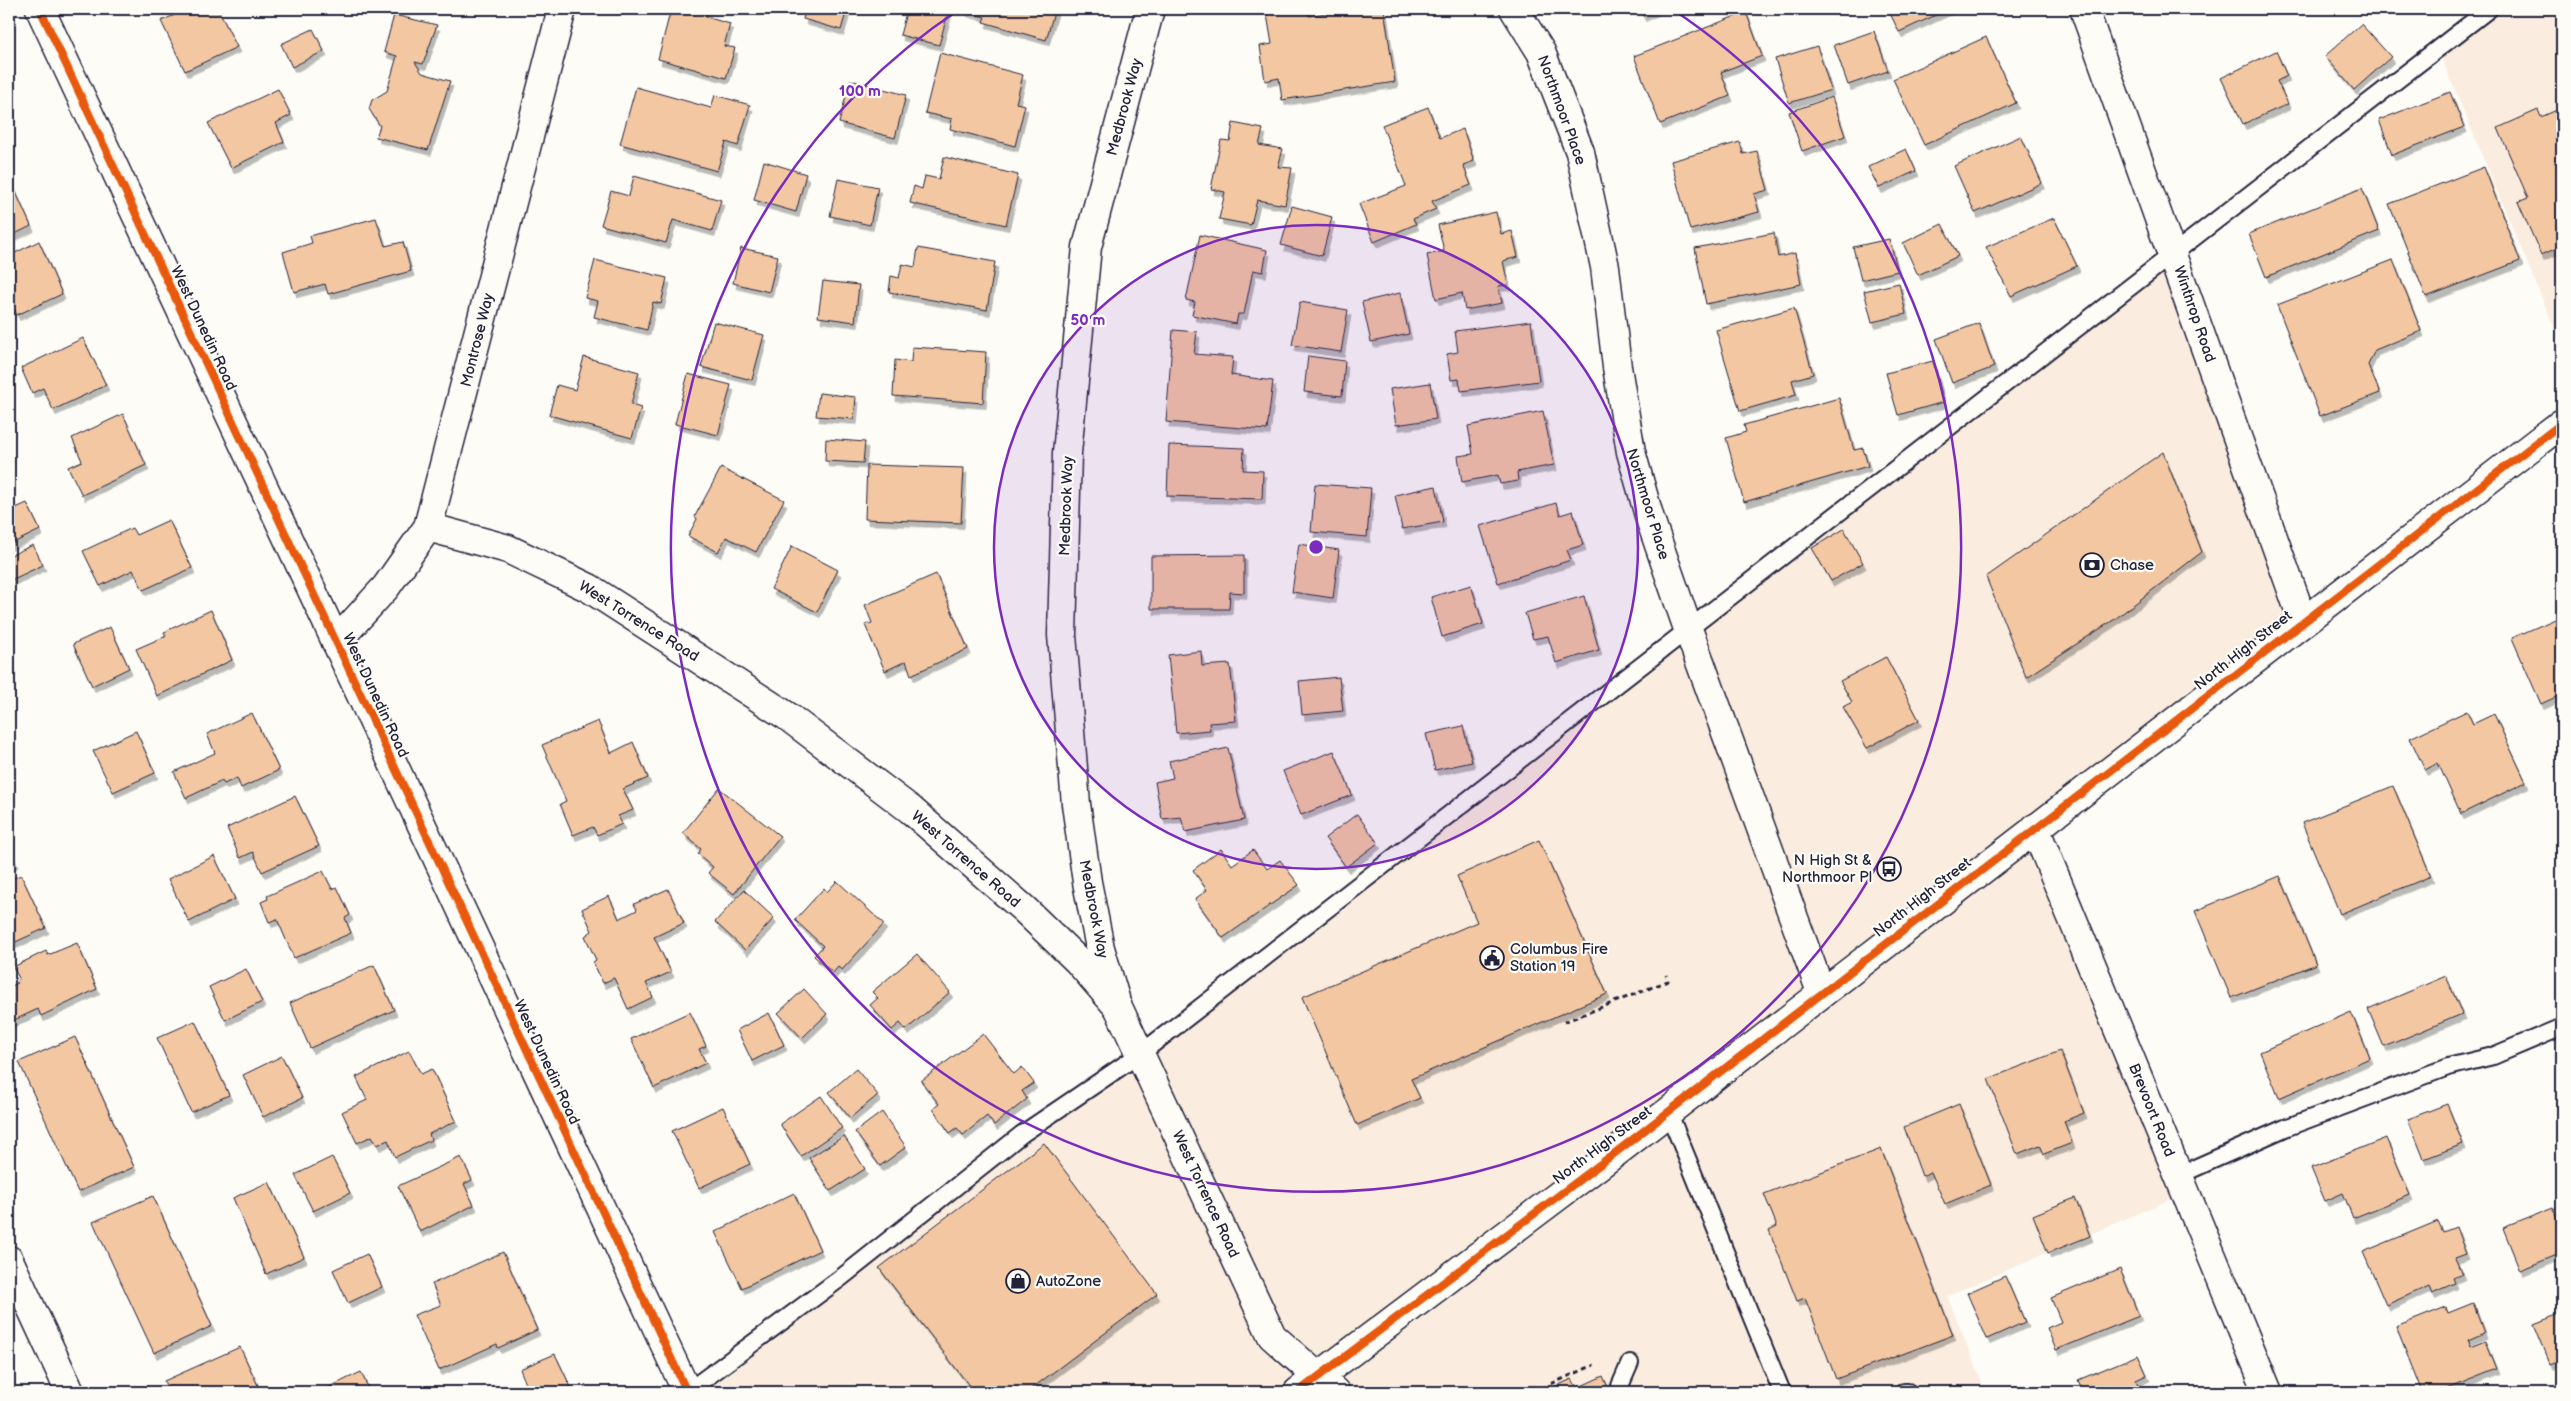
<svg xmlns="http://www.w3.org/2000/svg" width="2571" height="1401" font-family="'Balsamiq Sans',sans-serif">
  <defs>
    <filter id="shadow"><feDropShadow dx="3" dy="5.5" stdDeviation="0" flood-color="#0004"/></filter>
  </defs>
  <rect width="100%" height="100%" fill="#fdfcf7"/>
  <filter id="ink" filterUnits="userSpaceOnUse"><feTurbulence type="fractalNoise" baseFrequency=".02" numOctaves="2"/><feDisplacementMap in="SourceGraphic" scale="10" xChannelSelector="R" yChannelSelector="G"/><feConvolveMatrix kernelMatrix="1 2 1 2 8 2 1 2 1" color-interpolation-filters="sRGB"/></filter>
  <g filter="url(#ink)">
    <!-- built -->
    <g fill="#faecde">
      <polygon points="2474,9 2562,9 2562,346 2434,40"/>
      <polygon points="2174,247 2315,617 2041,835 2196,1188 1947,1296 1986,1392 686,1392"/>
    </g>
    <!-- building -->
    <g fill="#f3c7a2" stroke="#22223b" filter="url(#shadow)">
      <polygon points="188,9 218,9 237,47 185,71 161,21"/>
      <polygon points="671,9 708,9 706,17 730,24 724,46 735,48 726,78 658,59"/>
      <polygon points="806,9 847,9 841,30 803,19"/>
      <polygon points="907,9 949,9 939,45 900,35"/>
      <polygon points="965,9 1055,9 1046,40 983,22 985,17 964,11"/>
      <polygon points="1266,9 1308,9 1309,16 1347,9 1384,9 1395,82 1282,100 1279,78 1265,81 1260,46 1272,44"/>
      <polygon points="1639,9 1657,9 1643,16"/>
      <polygon points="1888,9 1949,9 1899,32"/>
      <polygon points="1746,12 1762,56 1721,72 1730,96 1660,124 1634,56"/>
      <polygon points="394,15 437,25 423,64 415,62 422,73 450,81 428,150 376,137 380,126 369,109 372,100 387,91 397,56 384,52"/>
      <polygon points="2361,24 2391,57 2354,90 2325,56"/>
      <polygon points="313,29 324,51 292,67 281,44"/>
      <polygon points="1874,31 1888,71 1848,85 1834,45"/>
      <polygon points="1986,37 2016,103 1924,145 1893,79"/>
      <polygon points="1817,46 1831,90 1789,103 1775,59"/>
      <polygon points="2276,51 2287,76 2277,81 2288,104 2243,124 2221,78"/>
      <polygon points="940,53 1023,75 1016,103 1025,105 1015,146 950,129 952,119 925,113"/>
      <polygon points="850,80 906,95 895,138 839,123"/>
      <polygon points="636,87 711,108 715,95 750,105 738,146 726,142 717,171 620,144"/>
      <polygon points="278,89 291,115 276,123 284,142 231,168 208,123"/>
      <polygon points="2450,92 2464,127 2392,155 2379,120"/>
      <polygon points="1832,97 1845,136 1802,151 1789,112"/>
      <polygon points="1428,107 1440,138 1463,129 1474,161 1463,165 1471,185 1432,201 1436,209 1413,219 1416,224 1374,242 1359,204 1406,186 1382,125"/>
      <polygon points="2559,109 2562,117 2562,246 2541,255 2518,202 2528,198 2498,128 2538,110 2541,117"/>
      <polygon points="1233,123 1263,129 1259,145 1283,149 1278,167 1292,168 1285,205 1257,200 1251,225 1219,219 1225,192 1211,189 1221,140 1230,141"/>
      <polygon points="2021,136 2042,183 1975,213 1954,166"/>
      <polygon points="1740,142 1743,154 1757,151 1768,190 1754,194 1759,212 1690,230 1671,161"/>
      <polygon points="1906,149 1916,171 1879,188 1868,167"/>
      <polygon points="944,157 1018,175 1006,225 910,203 914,186 922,189 925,176 939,179"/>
      <polygon points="764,161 806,174 796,212 754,200"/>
      <polygon points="2484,167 2520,261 2426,297 2389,204"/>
      <polygon points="634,176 721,200 712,231 673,220 666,243 601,225 611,191 629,196"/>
      <polygon points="9,177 31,226 9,237"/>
      <polygon points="838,179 878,187 870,225 830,216"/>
      <polygon points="2362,188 2379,231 2266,277 2249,234"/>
      <polygon points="1292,206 1332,217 1322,256 1281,245"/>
      <polygon points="1496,212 1501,234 1512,231 1518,257 1503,261 1508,285 1498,286 1502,303 1465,310 1462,293 1436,299 1427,255 1444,251 1438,225"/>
      <polygon points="376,218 385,246 403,242 411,271 328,294 325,284 294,292 283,252 312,243 310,236"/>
      <polygon points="2054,218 2077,266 2011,296 1986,247"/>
      <polygon points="1942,224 1958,256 1918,275 1903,243"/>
      <polygon points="1774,233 1778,257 1795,253 1801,284 1706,304 1695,248"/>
      <polygon points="1200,235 1267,250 1263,272 1253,270 1244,314 1238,314 1236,324 1192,315 1195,302 1186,300"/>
      <polygon points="1889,239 1898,271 1861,280 1853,247"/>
      <polygon points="39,241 62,294 17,315 14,309 9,311 9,256"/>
      <polygon points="741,248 778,256 769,292 733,283"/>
      <polygon points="918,248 995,262 987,310 889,292 891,276 899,278 902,264 915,267"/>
      <polygon points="595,260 667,278 661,304 653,302 647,330 594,317 598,301 585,298"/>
      <polygon points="2393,260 2421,331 2375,350 2368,365 2380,393 2320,416 2277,305"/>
      <polygon points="823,281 859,285 855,322 818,317"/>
      <polygon points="1899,283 1906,314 1872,322 1864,291"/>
      <polygon points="1400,293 1409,334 1371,342 1362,302"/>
      <polygon points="1300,302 1348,310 1341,352 1292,345"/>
      <polygon points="1794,308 1813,374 1792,380 1796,395 1740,411 1716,330"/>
      <polygon points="1531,321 1539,381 1461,391 1459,379 1451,380 1447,354 1458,352 1455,331"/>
      <polygon points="714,322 764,335 752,380 701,367"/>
      <polygon points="1979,323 1994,367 1952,383 1936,339"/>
      <polygon points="1173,330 1197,332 1194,354 1233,357 1231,375 1273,381 1267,430 1166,422"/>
      <polygon points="83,338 106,385 53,410 43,388 32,393 21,368"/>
      <polygon points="912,347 986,352 983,403 893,396 895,360 911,362"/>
      <polygon points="1308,356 1345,361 1342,396 1304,392"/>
      <polygon points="584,357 639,372 631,405 641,408 632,438 549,415 557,385 575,390"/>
      <polygon points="1933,361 1944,402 1898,415 1886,373"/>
      <polygon points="688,374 731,385 718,435 675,424"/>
      <polygon points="1430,383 1436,419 1396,425 1390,389"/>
      <polygon points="819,393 856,397 854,419 816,416"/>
      <polygon points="1839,398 1854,450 1863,448 1868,466 1744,502 1726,438 1746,432 1744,425"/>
      <polygon points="1543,411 1554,465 1517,472 1518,481 1500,484 1498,475 1462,482 1458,456 1473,454 1468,426"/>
      <polygon points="123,414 146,465 82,495 68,467 82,461 72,438"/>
      <polygon points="826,439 865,442 863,463 825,461"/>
      <polygon points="1169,445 1244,448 1243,470 1263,471 1262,499 1167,496"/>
      <polygon points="2163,452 2202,552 2115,619 2026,677 1986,577"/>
      <polygon points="867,465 964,468 961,523 865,519"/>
      <polygon points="721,468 784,500 756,552 726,537 718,552 688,536 697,519 695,516"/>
      <polygon points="1315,484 1371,488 1367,537 1311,532"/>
      <polygon points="1436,486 1443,522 1402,529 1395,495"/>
      <polygon points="27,503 40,530 9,545 9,511"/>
      <polygon points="1556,503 1560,515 1573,511 1583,545 1567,550 1571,560 1498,583 1480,526"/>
      <polygon points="169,520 192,568 143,590 133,570 100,586 83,551 132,528 136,535"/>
      <polygon points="1844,529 1863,563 1831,581 1812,548"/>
      <polygon points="1299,544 1339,550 1333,598 1292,592"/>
      <polygon points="33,545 43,565 9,581 9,556"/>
      <polygon points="792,546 838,570 817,612 771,589"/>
      <polygon points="1244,555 1244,593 1230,592 1229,609 1151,609 1151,556"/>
      <polygon points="936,574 968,649 911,675 906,661 885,671 865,625 872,623 865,605"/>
      <polygon points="1471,585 1483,624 1442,637 1431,597"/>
      <polygon points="1584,596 1599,650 1556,663 1548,636 1533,639 1525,613"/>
      <polygon points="211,610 232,660 157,696 136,649 166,636 164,632"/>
      <polygon points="2562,616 2562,712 2556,697 2541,704 2512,638"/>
      <polygon points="110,627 129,668 92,686 73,644"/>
      <polygon points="1201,651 1202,666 1230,664 1236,721 1209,723 1210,730 1176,733 1168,655"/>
      <polygon points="1886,657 1919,720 1867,748 1843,707 1852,702 1840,681"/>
      <polygon points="1339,677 1343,711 1302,715 1299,681"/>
      <polygon points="2467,711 2473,724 2494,714 2526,782 2461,814 2438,763 2425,770 2410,738"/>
      <polygon points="252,713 279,770 241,788 237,778 224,784 222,781 186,798 174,772 215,753 207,734"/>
      <polygon points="598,721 611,753 633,742 648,778 623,789 633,810 618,816 622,824 597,835 593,827 573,835 560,804 566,801 542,745"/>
      <polygon points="1463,726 1472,762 1435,770 1426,734"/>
      <polygon points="136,731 155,773 113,792 93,751"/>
      <polygon points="1228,748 1244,820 1185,832 1181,817 1162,819 1155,782 1173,778 1169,761"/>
      <polygon points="1334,751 1352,795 1301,815 1283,771"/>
      <polygon points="2393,786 2431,876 2340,914 2302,823"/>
      <polygon points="719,788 780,836 734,894 708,873 713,867 698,854 701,849 683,833"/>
      <polygon points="295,796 319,846 262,872 253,852 240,858 227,828"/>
      <polygon points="1357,814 1378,843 1346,867 1325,838"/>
      <polygon points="1539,840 1607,994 1411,1079 1420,1098 1357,1125 1302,997 1477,922 1457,876"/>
      <polygon points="9,848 15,862 9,865"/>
      <polygon points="1221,849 1232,865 1253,850 1267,869 1280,860 1299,885 1223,938 1195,899 1207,890 1193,870"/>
      <polygon points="214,856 235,899 189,922 168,879"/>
      <polygon points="323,871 332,889 337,887 350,915 345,918 351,933 294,958 277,919 269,922 261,902 268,899 267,896"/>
      <polygon points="21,875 46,928 9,945 9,880"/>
      <polygon points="2280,876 2316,964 2231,998 2195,911"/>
      <polygon points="837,881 884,924 842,970 838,967 833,973 814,956 823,946 795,920 824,888 827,892"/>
      <polygon points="668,889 684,923 654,937 671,972 646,983 653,997 628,1009 614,978 603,983 593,962 596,960 585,936 592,931 582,909 609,896 619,919 637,910 634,904"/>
      <polygon points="744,890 774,918 745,950 715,922"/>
      <polygon points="77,943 97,989 41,1016 38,1009 10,1022 9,987 16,984 19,978 13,967 46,951 48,955"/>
      <polygon points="917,954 950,992 906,1030 900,1023 892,1030 870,1005 878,998 872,992"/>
      <polygon points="374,965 394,1010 310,1048 290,1003"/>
      <polygon points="246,969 262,1002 225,1020 209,987"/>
      <polygon points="2446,976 2462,1014 2384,1047 2368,1009"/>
      <polygon points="804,989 827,1014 802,1038 778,1013"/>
      <polygon points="690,1012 706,1046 699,1049 706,1063 654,1088 631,1039"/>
      <polygon points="2351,1012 2370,1058 2279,1098 2260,1052"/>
      <polygon points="769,1013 784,1045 752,1061 737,1030"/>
      <polygon points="195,1021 229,1095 191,1112 157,1038"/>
      <polygon points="983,1034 1014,1074 1022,1067 1034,1083 1022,1091 1027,1099 994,1125 987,1116 963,1135 957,1128 950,1133 933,1109 939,1104 921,1081"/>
      <polygon points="75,1037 134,1167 78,1192 19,1062"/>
      <polygon points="409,1051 421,1074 432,1069 456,1121 429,1134 431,1140 395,1157 388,1140 377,1145 372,1136 357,1143 342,1112 367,1100 356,1077"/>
      <polygon points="2060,1051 2084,1113 2064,1121 2072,1143 2044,1154 2040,1145 2017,1154 1988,1079"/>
      <polygon points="282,1056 302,1098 263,1117 243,1075"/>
      <polygon points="856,1069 878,1095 850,1118 829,1092"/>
      <polygon points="821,1096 842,1128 801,1156 780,1124"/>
      <polygon points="1959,1104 1991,1185 1945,1204 1931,1172 1922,1176 1904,1127"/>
      <polygon points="2447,1104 2463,1144 2424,1159 2408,1119"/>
      <polygon points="723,1107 750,1164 699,1188 672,1131"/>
      <polygon points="882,1112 906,1147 880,1166 855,1132"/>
      <polygon points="844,1136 865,1169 830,1191 809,1158"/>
      <polygon points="2386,1138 2410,1195 2353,1218 2343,1193 2325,1201 2311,1168"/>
      <polygon points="1044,1143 1157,1294 1027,1392 974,1392 879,1268"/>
      <polygon points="1881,1149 1953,1335 1836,1379 1805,1298 1797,1301 1769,1230 1777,1226 1764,1194"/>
      <polygon points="332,1157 350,1193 313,1211 295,1175"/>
      <polygon points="461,1157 472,1180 464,1184 474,1205 420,1232 398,1186"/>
      <polygon points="269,1182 304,1257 266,1274 233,1198"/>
      <polygon points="794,1193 820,1250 742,1288 715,1232"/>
      <polygon points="153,1196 212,1326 154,1353 93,1222"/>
      <polygon points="2075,1198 2090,1236 2048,1253 2033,1215"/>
      <polygon points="2553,1208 2562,1232 2562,1253 2520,1270 2503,1228"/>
      <polygon points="2438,1221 2443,1232 2456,1227 2466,1254 2455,1258 2462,1274 2453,1278 2455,1283 2432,1293 2429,1286 2386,1305 2363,1252"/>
      <polygon points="503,1252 537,1330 498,1348 497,1344 439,1370 414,1315 441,1305 432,1284"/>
      <polygon points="367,1254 382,1287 348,1303 333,1270"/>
      <polygon points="2120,1269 2139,1316 2056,1350 2047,1328 2061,1322 2051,1298"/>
      <polygon points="2005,1276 2025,1322 1987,1339 1967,1293"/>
      <polygon points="2473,1303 2484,1333 2468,1340 2471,1347 2486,1341 2497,1369 2439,1392 2422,1392 2396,1327 2446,1307 2448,1313"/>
      <polygon points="2562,1313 2562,1358 2550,1363 2534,1324"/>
      <polygon points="240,1347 261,1392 169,1392 164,1381"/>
      <polygon points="555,1354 573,1392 529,1392 520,1369"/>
      <polygon points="2138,1355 2147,1375 2136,1380 2141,1392 2083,1392 2078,1380"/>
      <polygon points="361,1372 370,1392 322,1392 321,1391"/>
      <polygon points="1603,1376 1610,1392 1554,1392 1552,1388 1572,1379 1577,1388"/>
    </g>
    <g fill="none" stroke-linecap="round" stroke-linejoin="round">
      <!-- service casing -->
      <g stroke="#22223b" stroke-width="20">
        <g id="service">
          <polyline points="1668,1111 1782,1392"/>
          <polyline points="2179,1175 2285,1128 2448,1067 2493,1056 2562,1027"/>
          <polyline points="687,1392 842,1277 1022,1134 1140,1054 2489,9"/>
          <polyline points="1623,1392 1620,1386 1630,1363"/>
          <polyline points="1904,1392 1908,1392"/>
        </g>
      </g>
      <!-- minor casing -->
      <g stroke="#22223b" stroke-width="31">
        <g id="minor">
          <polyline points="40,9 687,1392"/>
          <polyline points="1514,9 1541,52 1580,152 1605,267 1617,367 1631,452 1650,519 1688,629 1821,992"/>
          <polyline points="2084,9 2303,621"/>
          <polyline points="428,527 508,549 589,588 787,716 911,810 1025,910 1078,961 1118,1007 1272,1336 1335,1392"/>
          <polyline points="336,642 386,587 428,527 562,9"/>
          <polyline points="2035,828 2268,1392"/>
          <polyline points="1115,998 1100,948 1087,882 1076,804 1062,635 1067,453 1087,247 1150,9"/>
          <polyline points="9,1260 70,1392"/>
        </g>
      </g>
      <!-- primary casing -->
      <g stroke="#22223b" stroke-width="31">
        <polyline id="primary" points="1298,1392 1615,1153 2562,423"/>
      </g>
      <!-- path -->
      <g stroke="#22223b" stroke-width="3" stroke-dasharray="5 4" stroke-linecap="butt">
        <polyline points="1564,1022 1668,981 1666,975"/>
        <polyline points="1547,1392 1551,1384 1594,1365"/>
      </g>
      <!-- service -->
      <use href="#service" stroke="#fdfcf7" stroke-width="16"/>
      <!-- minor -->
      <use href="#minor" stroke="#fdfcf7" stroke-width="28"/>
      <!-- primary -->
      <use href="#primary" stroke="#fdfcf7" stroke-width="28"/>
      <!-- cycleway casing -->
      <g stroke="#fdfcf7" stroke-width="11">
        <g id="cycleway">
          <polyline points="40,9 687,1392"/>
          <polyline points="1298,1392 1615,1153 2562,423"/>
        </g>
      </g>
      <!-- cycleway -->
      <use href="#cycleway" stroke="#e8590c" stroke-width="8"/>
    </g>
  </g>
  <!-- distance rings -->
  <circle cx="1316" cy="547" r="322" fill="#7b2cbf" fill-opacity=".12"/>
  <g fill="none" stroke="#7b2cbf" stroke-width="2.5">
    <circle cx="1316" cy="547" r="322"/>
    <path d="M1672 9A645 645 0 1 1 960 9"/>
  </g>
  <!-- icons -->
  <defs>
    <g id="bank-ring" transform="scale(1.25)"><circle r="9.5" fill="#fdfcf7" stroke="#22223b" stroke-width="1.5"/><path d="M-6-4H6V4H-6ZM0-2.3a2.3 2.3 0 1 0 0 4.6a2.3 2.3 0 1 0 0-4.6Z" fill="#22223b"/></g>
    <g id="bus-ring" transform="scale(1.25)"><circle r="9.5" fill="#fdfcf7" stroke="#22223b" stroke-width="1.5"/><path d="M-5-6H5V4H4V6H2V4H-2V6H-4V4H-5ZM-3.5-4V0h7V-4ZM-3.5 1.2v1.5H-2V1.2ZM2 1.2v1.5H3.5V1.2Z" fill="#22223b"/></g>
    <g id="civic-ring" transform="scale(1.25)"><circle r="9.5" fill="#fdfcf7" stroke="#22223b" stroke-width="1.5"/><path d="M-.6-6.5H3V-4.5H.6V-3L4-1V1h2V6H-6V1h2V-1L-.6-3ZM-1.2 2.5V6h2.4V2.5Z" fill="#22223b"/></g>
    <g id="shop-ring" transform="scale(1.25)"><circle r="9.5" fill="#fdfcf7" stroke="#22223b" stroke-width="1.5"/><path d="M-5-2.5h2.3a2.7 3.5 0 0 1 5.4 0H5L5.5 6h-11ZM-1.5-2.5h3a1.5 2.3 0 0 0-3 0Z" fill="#22223b"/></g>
  </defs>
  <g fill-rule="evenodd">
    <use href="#bank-ring" x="2092" y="565"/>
    <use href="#bus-ring" x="1889" y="869"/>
    <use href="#civic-ring" x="1492" y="958"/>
    <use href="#shop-ring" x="1018" y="1281"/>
  </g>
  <g text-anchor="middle" stroke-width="4.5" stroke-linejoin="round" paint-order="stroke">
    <!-- street labels -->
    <g font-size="15" fill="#22223b" stroke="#fdfcf7">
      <text transform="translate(1124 107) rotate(-75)" y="5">Medbrook Way</text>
      <text transform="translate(1562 110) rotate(70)" y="5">Northmoor Place</text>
      <text transform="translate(2195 314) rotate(71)" y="5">Winthrop Road</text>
      <text transform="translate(204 328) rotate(65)" y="5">West Dunedin Road</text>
      <text transform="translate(477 340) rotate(-76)" y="5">Montrose Way</text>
      <text transform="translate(1648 504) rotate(73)" y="5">Northmoor Place</text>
      <text transform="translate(1066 506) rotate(-88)" y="5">Medbrook Way</text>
      <text transform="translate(639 621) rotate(32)" y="5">West Torrence Road</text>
      <text transform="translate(2243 650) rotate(-38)" y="5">North High Street</text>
      <text transform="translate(376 695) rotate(65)" y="5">West Dunedin Road</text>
      <text transform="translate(966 859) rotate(41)" y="5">West Torrence Road</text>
      <text transform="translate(1922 897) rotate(-38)" y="5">North High Street</text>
      <text transform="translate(1094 909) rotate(79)" y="5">Medbrook Way</text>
      <text transform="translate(547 1062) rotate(65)" y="5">West Dunedin Road</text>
      <text transform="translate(2152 1110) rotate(68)" y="5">Brevoort Road</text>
      <text transform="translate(1602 1145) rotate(-37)" y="5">North High Street</text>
      <text transform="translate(1206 1194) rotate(65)" y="5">West Torrence Road</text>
    </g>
    <!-- poi labels -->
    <g font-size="15" fill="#22223b" stroke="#fdfcf7" text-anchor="start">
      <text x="2110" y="570">Chase</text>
      <text x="1872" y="865" text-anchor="end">N High St &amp;<tspan x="1872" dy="17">Northmoor Pl</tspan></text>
      <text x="1510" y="954">Columbus Fire<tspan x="1510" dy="17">Station 19</tspan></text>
      <text x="1036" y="1286">AutoZone</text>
    </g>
  </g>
  <circle cx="1316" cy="547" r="8" fill="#7b2cbf" stroke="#fdfcf7" stroke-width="2.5"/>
  <g font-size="15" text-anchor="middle" font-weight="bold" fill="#7b2cbf" stroke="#fdfcf7" stroke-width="4.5" stroke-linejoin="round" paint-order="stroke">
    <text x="860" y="96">100 m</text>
    <text x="1088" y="325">50 m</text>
  </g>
  <!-- margin -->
  <rect width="2571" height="1401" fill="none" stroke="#fdfcf7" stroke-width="30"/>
  <rect x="15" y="15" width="2541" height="1371" fill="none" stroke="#22223b" stroke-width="2" filter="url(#ink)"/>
</svg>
